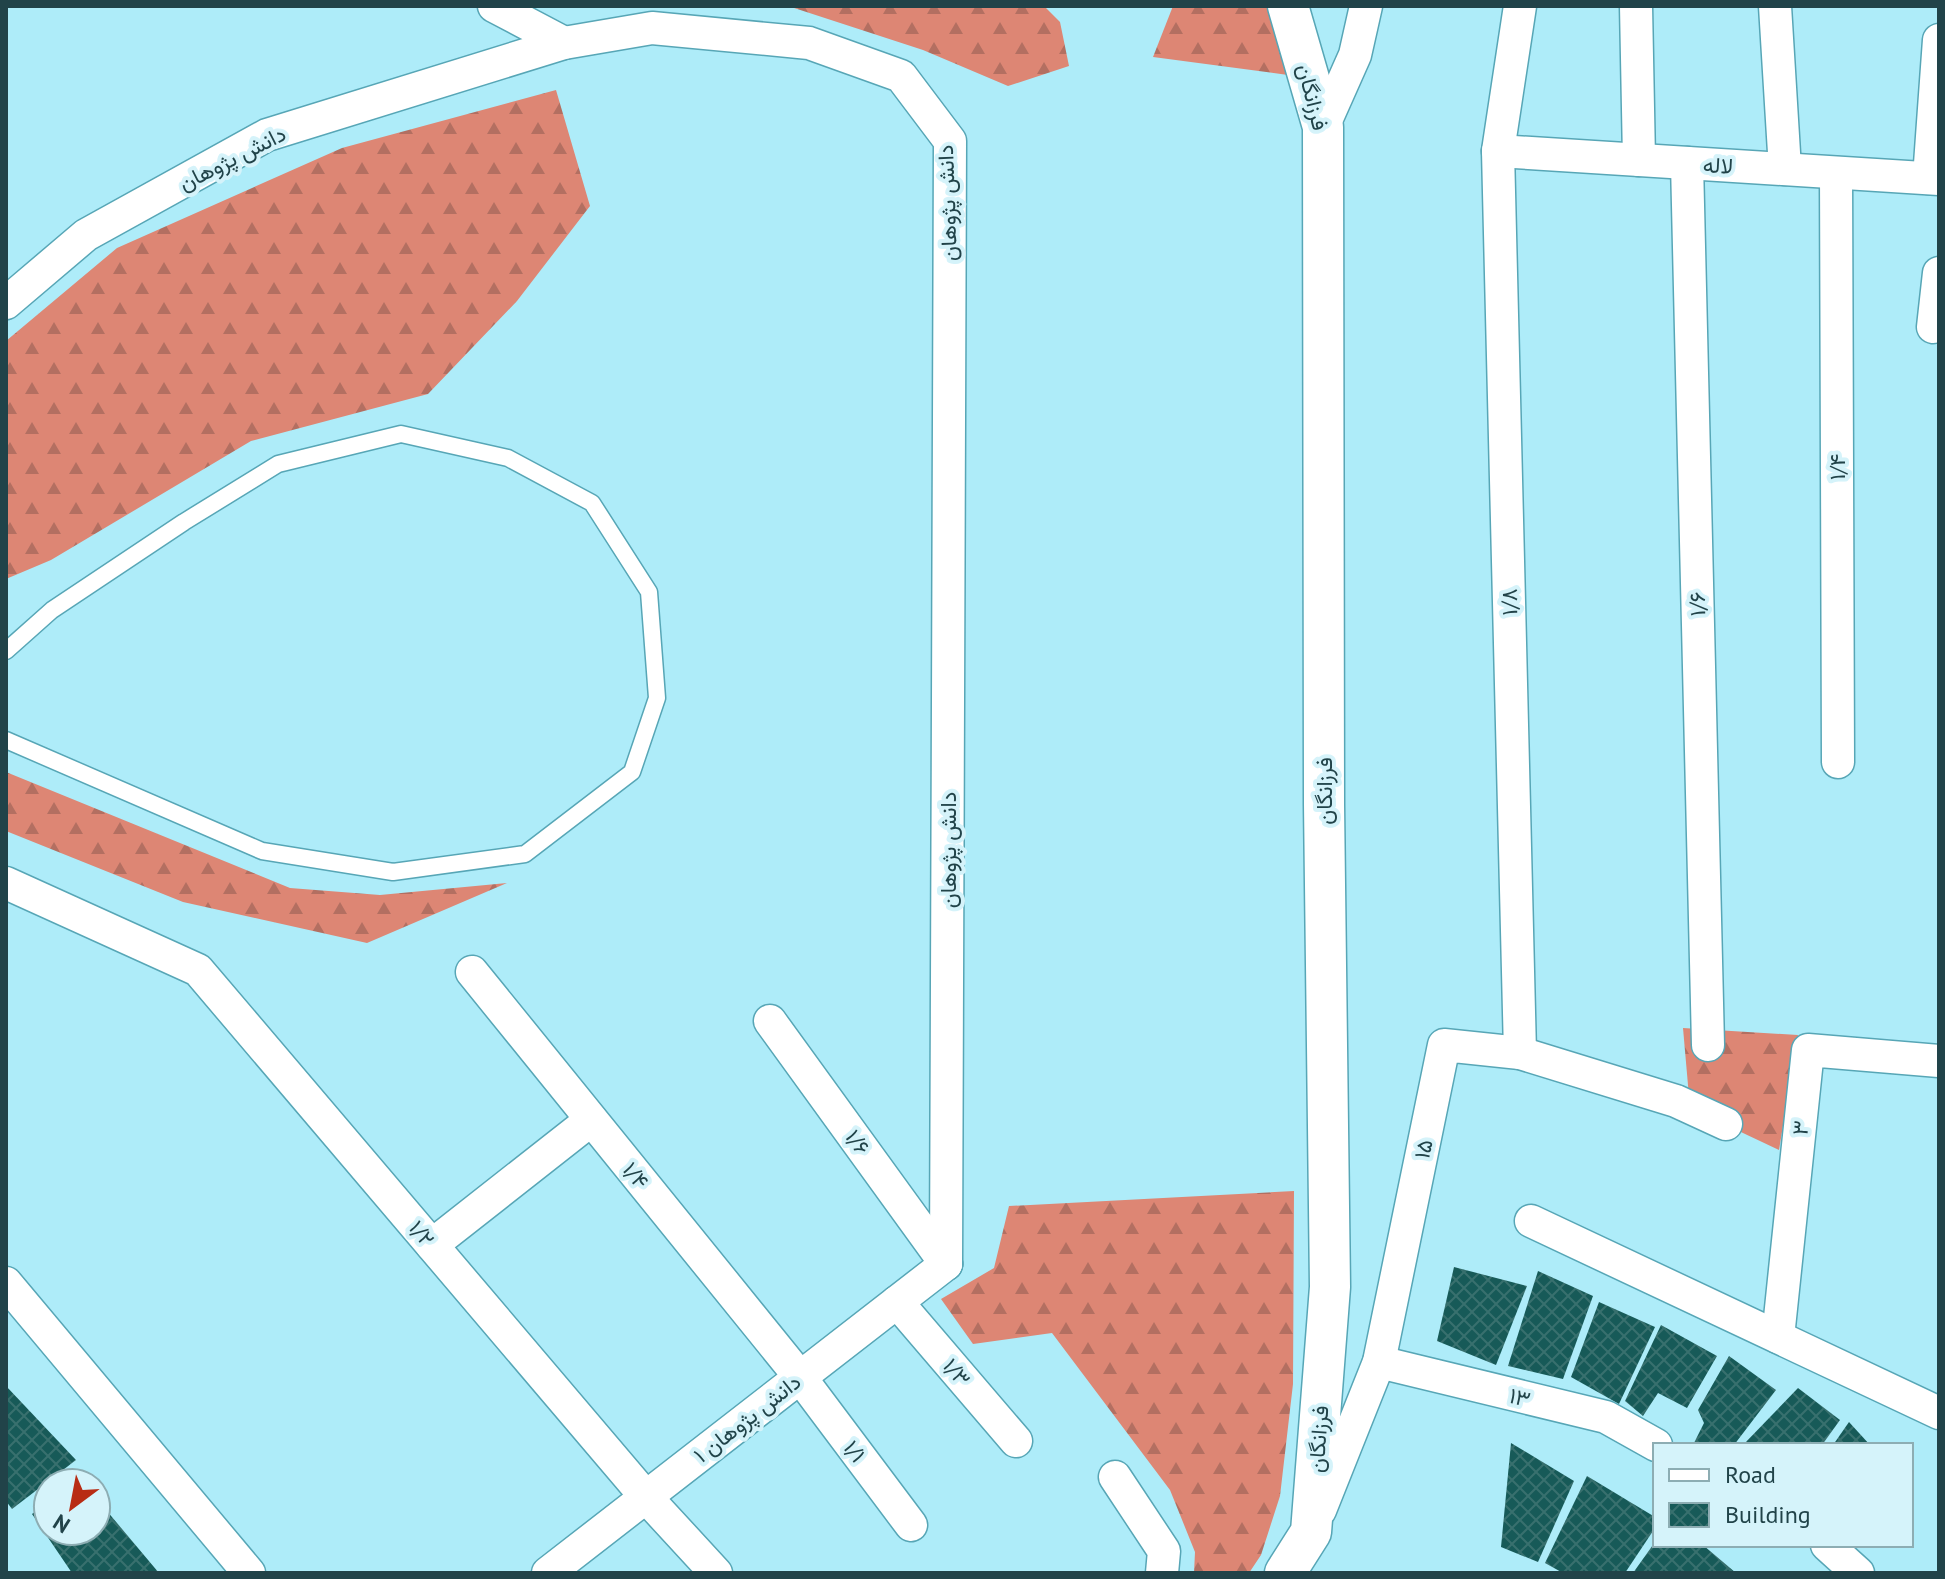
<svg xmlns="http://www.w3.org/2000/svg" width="1945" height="1579" font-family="'PT Sans',Vazirmatn,sans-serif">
  <defs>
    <pattern id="forest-firs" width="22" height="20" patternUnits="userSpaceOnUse" patternTransform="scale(2)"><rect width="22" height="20" fill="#dd8674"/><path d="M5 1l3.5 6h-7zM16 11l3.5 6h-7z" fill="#b36f61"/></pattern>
    <pattern id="building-cross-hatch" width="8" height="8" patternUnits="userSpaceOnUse" patternTransform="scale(2)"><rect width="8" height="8" fill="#175a58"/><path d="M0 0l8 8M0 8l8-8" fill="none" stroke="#38706e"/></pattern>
  </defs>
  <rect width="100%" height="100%" fill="#aeecf9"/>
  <!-- forest -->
  <g fill="url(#forest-firs)">
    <polygon points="788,6 1044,6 1060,22 1069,66 1008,86 923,50"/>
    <polygon points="1173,6 1267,6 1288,75 1153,57"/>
    <polygon points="556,90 590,206 517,301 428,394 251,441 51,560 6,579 6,341 117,248 342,148"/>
    <polygon points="6,772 290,888 380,895 507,883 367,943 183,902 6,831"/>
    <polygon points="1683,1028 1798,1035 1779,1150 1690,1108"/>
    <polygon points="1294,1191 1293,1384 1280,1496 1261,1555 1249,1573 1194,1573 1195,1552 1170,1490 1052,1333 973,1344 941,1299 994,1268 1009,1206"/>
  </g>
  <!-- building -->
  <g fill="url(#building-cross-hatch)">
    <polygon points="1454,1267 1527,1286 1496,1365 1437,1341"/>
    <polygon points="1538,1271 1593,1296 1563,1379 1508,1366"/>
    <polygon points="1599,1302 1655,1327 1619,1404 1571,1377"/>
    <polygon points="1661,1325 1717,1356 1687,1408 1658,1393 1643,1416 1625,1401"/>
    <polygon points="1729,1356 1776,1390 1734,1445 1693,1445 1704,1423 1698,1410"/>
    <polygon points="6,1386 76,1460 12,1509 6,1501"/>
    <polygon points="1798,1388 1840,1420 1822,1445 1743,1445"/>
    <polygon points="1849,1422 1870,1445 1833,1445"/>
    <polygon points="1511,1443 1574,1481 1538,1562 1501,1547"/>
    <polygon points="1587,1476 1655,1517 1655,1528 1625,1573 1563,1573 1545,1563"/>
    <polygon points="96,1498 159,1573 72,1573 32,1514 48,1502 48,1531 96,1531"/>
    <polygon points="1655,1542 1655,1545 1703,1545 1736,1573 1633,1573"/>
  </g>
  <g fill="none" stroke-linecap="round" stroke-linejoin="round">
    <!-- service casing -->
    <g stroke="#57a6b6" stroke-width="19">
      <polyline id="service" points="6,651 52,610 184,522 278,464 401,434 508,458 592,503 649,592 657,698 632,772 525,854 393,872 262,851 6,740"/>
    </g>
    <!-- minor casing -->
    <g stroke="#57a6b6" stroke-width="35">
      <g id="minor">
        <polyline points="494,6 564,43"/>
        <polyline points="1520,6 1498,151 1520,1053"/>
        <polyline points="1636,6 1639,160"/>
        <polyline points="1775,6 1785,169"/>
        <polyline points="1323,127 1355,55 1366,6"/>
        <polyline points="1498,151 1939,179"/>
        <polyline points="1687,163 1708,1045"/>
        <polyline points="1836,173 1838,762"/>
        <polyline points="1929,178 1939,40"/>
        <polyline points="6,303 86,235 267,135 564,43 652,28 809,43 901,76 950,141 946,1264"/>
        <polyline points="1933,327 1939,273"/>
        <polyline points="6,883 198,970 646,1497 716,1573"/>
        <polyline points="472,972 800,1377 911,1525"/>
        <polyline points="770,1021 946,1264"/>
        <polyline points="1531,1221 1939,1413"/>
        <polyline points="432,1245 591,1120"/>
        <polyline points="6,1283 249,1573"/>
        <polyline points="897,1302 1016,1441"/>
        <polyline points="1778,1337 1808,1050 1939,1061"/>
        <polyline points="1379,1362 1606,1417 1656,1445"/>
        <polyline points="1115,1477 1164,1551 1162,1573"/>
        <polyline points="1320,1510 1379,1362 1444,1045 1520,1053 1676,1101 1726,1124"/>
        <polyline points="1827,1545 1858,1573"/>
        <polyline points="548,1573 946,1264"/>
      </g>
    </g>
    <!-- tertiary casing -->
    <g stroke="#57a6b6" stroke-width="43">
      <polyline id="tertiary" points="1285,1573 1311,1532 1330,1287 1324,804 1323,127 1288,6"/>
    </g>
    <!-- service -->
    <use href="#service" stroke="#fff" stroke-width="16"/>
    <!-- minor -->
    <use href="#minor" stroke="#fff" stroke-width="32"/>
    <!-- tertiary -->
    <use href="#tertiary" stroke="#fff" stroke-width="40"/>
  </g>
  <g text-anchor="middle" stroke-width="8" stroke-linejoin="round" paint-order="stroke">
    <!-- street labels -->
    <g font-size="22" fill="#214349" stroke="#d5f3fa">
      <text transform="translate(1313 97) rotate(76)" y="8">فرزانگان</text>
      <text transform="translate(232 158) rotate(-27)" y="8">دانش پژوهان</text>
      <text transform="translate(1718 165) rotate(3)" y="8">لاله</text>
      <text transform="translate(947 203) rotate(-92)" y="8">دانش پژوهان</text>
      <text transform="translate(1837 467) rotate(-90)" y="8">۱/۴</text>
      <text transform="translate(1509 602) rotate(-91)" y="8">۱/۸</text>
      <text transform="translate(1697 604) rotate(-91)" y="8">۱/۶</text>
      <text transform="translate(1324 791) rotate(-90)" y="8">فرزانگان</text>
      <text transform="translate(948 850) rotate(-90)" y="8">دانش پژوهان</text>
      <text transform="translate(1800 1128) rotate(-84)" y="8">۳</text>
      <text transform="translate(858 1142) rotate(54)" y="8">۱/۶</text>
      <text transform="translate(1423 1149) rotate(-78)" y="8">۱۵</text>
      <text transform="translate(636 1175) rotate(51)" y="8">۱/۴</text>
      <text transform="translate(422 1233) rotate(50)" y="8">۱/۲</text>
      <text transform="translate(957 1372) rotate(50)" y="8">۱/۳</text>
      <text transform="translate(1520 1397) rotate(14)" y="8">۱۳</text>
      <text transform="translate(747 1418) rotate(-38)" y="8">دانش پژوهان ۱</text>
      <text transform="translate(1318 1439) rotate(-86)" y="8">فرزانگان</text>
      <text transform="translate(855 1451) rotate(53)" y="8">۱/۱</text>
    </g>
  </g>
  <!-- border -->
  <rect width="1945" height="1579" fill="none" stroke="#214349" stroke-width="16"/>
  <!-- legend -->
  <rect x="1653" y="1443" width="260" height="104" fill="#d5f3fa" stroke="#8dadb3" stroke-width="2"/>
  <rect x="1669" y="1469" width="40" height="12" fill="#ffffff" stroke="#8dadb3" stroke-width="2"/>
  <text x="1725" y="1483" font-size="24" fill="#214349">Road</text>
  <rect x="1669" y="1503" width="40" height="24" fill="url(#building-cross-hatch)" stroke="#8dadb3" stroke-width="2"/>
  <text x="1725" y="1523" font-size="24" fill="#214349">Building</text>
  <!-- north arrow -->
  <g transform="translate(72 1507) rotate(212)"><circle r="38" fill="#d5f3fa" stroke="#8dadb3" stroke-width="2"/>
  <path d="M0-6L14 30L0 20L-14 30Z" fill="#b82c14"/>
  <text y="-12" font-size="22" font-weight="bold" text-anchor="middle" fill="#214349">N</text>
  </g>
</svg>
